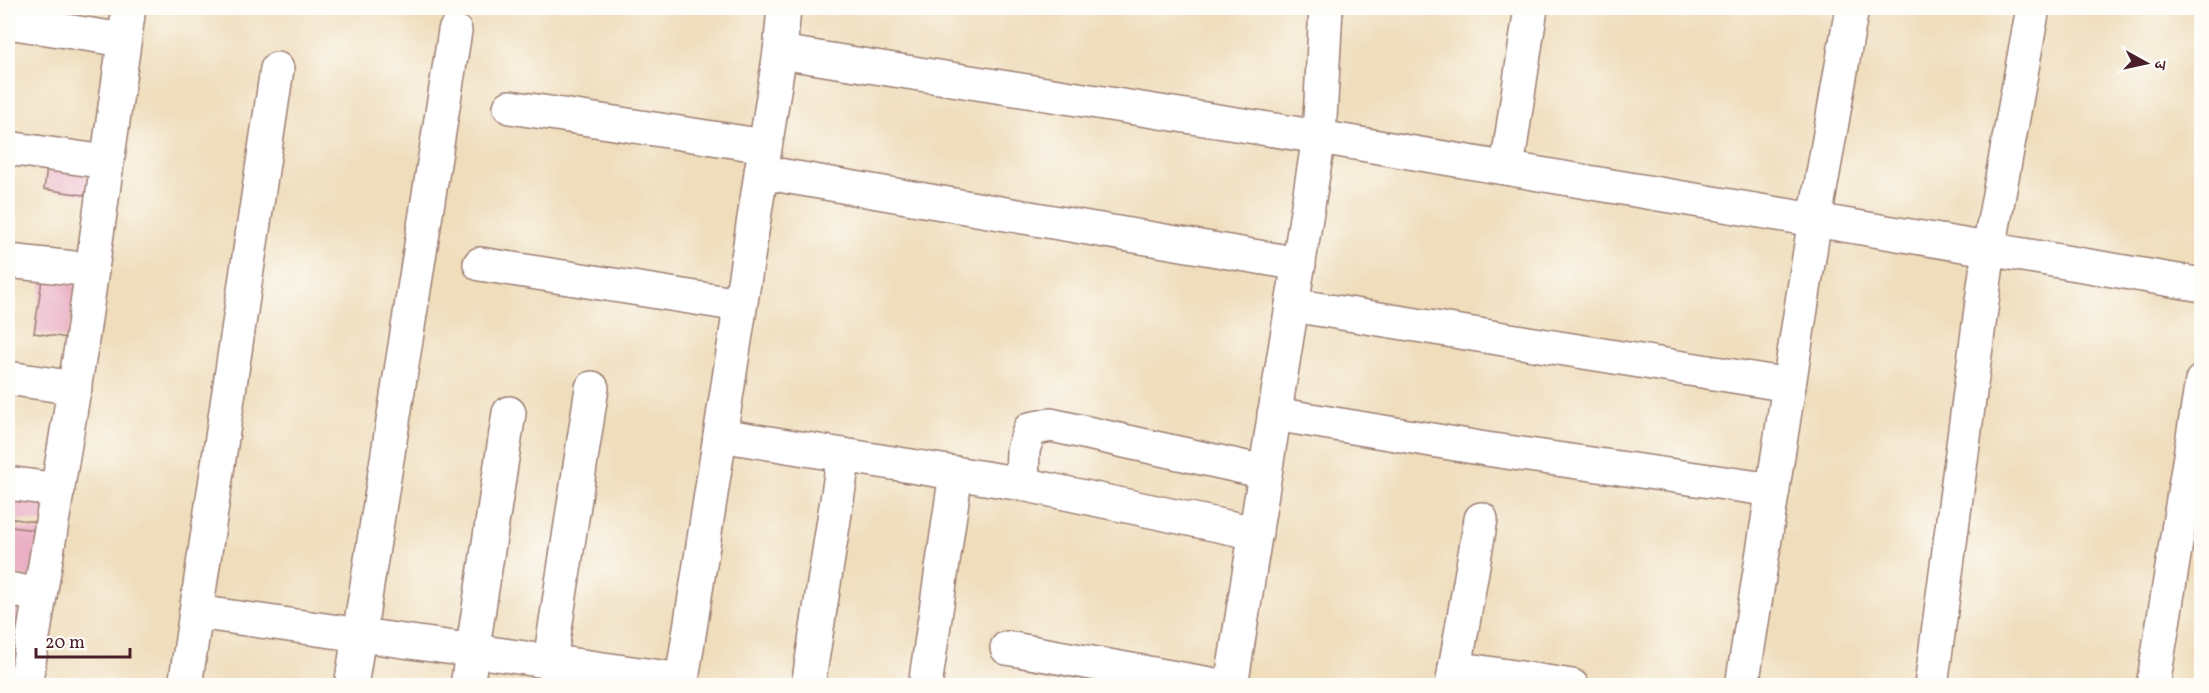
<svg xmlns="http://www.w3.org/2000/svg" width="2209" height="693" font-family="Vollkorn,'Noto Serif Devanagari',serif">
  <rect width="100%" height="100%" fill="#fdfcf7"/>
  <filter id="ink" filterUnits="userSpaceOnUse"><feTurbulence type="fractalNoise" baseFrequency=".0167" numOctaves="2"/><feDisplacementMap in="SourceGraphic" scale="12" xChannelSelector="R" yChannelSelector="G"/><feConvolveMatrix kernelMatrix="1 2 1 2 8 2 1 2 1" color-interpolation-filters="sRGB"/></filter>
  <filter id="wash" filterUnits="userSpaceOnUse"><feTurbulence type="fractalNoise" baseFrequency=".008" numOctaves="4" result="noise"/><feDisplacementMap in="SourceGraphic" scale="24" xChannelSelector="R" yChannelSelector="G"/><feGaussianBlur stdDeviation="1.35" result="paint"/><feColorMatrix in="noise" values="0 0 0 0 0 0 0 0 0 0 0 0 0 0 0 0 0 1.4 0 .05"/><feComposite in="paint" operator="in"/></filter>
  <g filter="url(#wash)">
    <rect width="100%" height="100%" fill="#efddbb"/>
    <g id="blocks">
      <!-- building -->
      <g fill="#eab0c5">
        <polygon points="48,160 94,167 90,196 44,189"/>
        <polygon points="42,280 76,285 68,338 34,333"/>
        <polygon points="8,489 54,496 50,524 8,518"/>
        <polygon points="11,527 42,531 35,578 8,575"/>
        <polygon points="8,595 30,598 25,631 8,629"/>
      </g>
    </g>
  </g>
  <g filter="url(#ink)">
    <use href="#blocks" fill-opacity="0" stroke="#9c7e73" stroke-width="1.5"/>
    <g fill="none" stroke-linecap="round" stroke-linejoin="round">
      <!-- street casing -->
      <g stroke="#9c7e73" stroke-width="36">
        <g id="street">
          <polyline points="8,22 124,40"/>
          <polyline points="780,52 1319,137 2202,285"/>
          <polyline points="510,107 765,146"/>
          <polyline points="8,148 106,162"/>
          <polyline points="1507,168 1531,8"/>
          <polyline points="761,172 1299,264"/>
          <polyline points="8,261 92,270"/>
          <polyline points="480,264 740,305"/>
          <polyline points="1292,305 1789,385"/>
          <polyline points="8,378 75,388"/>
          <polyline points="1274,414 1486,449 1773,490"/>
          <polyline points="720,435 1022,484 1023,450 1030,429 1051,425 1265,472"/>
          <polyline points="8,483 58,490"/>
          <polyline points="1022,484 1256,533"/>
          <polyline points="8,589 40,595"/>
          <polyline points="196,612 682,680"/>
          <polyline points="1007,648 1221,686"/>
          <polyline points="550,661 592,388"/>
          <polyline points="1455,668 1572,686"/>
          <polyline points="25,686 81,347 129,8"/>
          <polyline points="185,686 277,69"/>
          <polyline points="351,686 455,31"/>
          <polyline points="467,686 509,413"/>
          <polyline points="681,686 780,52 784,8"/>
          <polyline points="808,686 844,455"/>
          <polyline points="925,686 956,473"/>
          <polyline points="1231,686 1319,137 1326,8"/>
          <polyline points="1452,686 1481,519"/>
          <polyline points="1742,686 1815,219 1852,8"/>
          <polyline points="1931,686 1989,249 2033,8"/>
          <polyline points="2153,686 2202,381"/>
        </g>
      </g>
      <!-- street -->
      <use href="#street" stroke="#fff" stroke-width="33"/>
    </g>
  </g>
  <!-- margin -->
  <rect width="2209" height="693" fill="none" stroke="#fdfcf7" stroke-width="30"/>
  <!-- north arrow -->
  <g transform="translate(2146 63) rotate(98)" stroke="#fdfcf7" stroke-width="4.5" paint-order="stroke">
  <path d="M0-4.5L10 22L0 15L-10 22Z" fill="#4a1f2b"/>
  <text y="-9" font-size="16" font-weight="bold" text-anchor="middle" fill="#4a1f2b">उ</text>
  </g>
  <!-- scale -->
  <path d="M36 648v9h94v-9" fill="none" stroke="#4a1f2b" stroke-width="3"/>
  <text x="45" y="648" font-size="18" fill="#4a1f2b" stroke="#fdfcf7" stroke-width="4.5" paint-order="stroke">20 m</text>
</svg>
